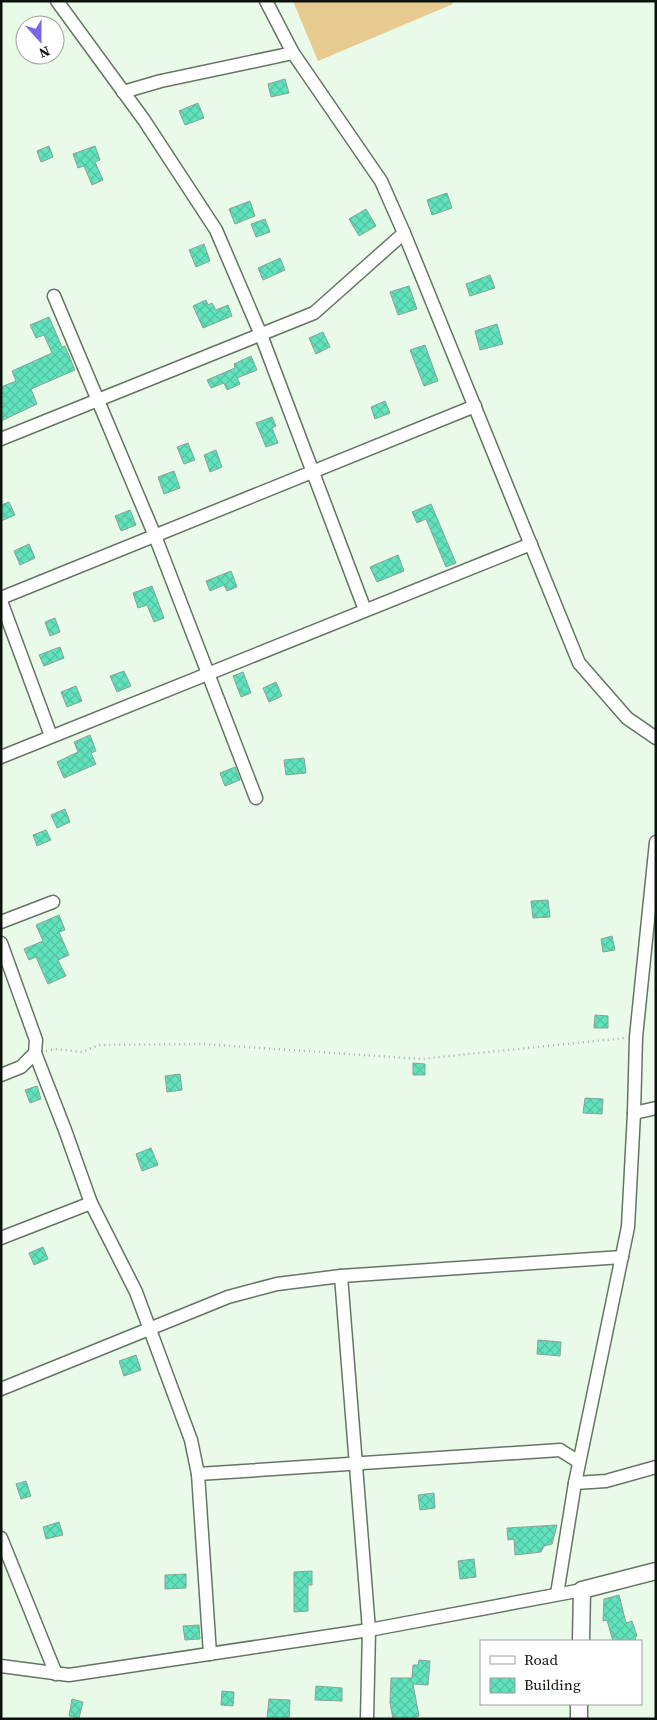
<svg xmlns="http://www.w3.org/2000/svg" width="657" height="1720" font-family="'Source Serif 4',serif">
  <defs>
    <pattern id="building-cross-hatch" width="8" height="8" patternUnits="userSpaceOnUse" patternTransform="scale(1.25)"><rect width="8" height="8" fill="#60e3bc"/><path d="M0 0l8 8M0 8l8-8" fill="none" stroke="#52c2a0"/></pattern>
  </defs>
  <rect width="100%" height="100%" fill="#eafae8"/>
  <!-- grass -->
  <polygon fill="#e7ca8f" points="293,1 452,1 453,4 318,61"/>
  <!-- building -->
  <g fill="url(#building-cross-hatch)" stroke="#8ba299">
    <polygon points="285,79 289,93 271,97 268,84"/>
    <polygon points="198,103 204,118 185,125 179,111"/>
    <polygon points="49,146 53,157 41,162 37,151"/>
    <polygon points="95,146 100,160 95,162 103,180 92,185 84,166 78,168 73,154"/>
    <polygon points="447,193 452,208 432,215 427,200"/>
    <polygon points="250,201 255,216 235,224 229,209"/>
    <polygon points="366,209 376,226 359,236 349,219"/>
    <polygon points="265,219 270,232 256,237 251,224"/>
    <polygon points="204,244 210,261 196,267 189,250"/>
    <polygon points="280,258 285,270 263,280 258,268"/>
    <polygon points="490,275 495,288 470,296 466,284"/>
    <polygon points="409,286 417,309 398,315 390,292"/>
    <polygon points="206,300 208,305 212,303 216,310 228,305 232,316 203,328 193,306"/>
    <polygon points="49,317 62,347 65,346 75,370 31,389 37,404 1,421 1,387 16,381 12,371 52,353 44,335 36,338 30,325"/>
    <polygon points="497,324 503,344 480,350 475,331"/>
    <polygon points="323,332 330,347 316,354 309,338"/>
    <polygon points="425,345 438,381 424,386 410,350"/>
    <polygon points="251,356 257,370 237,378 240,384 227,390 224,383 211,388 207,380 235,368 234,364"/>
    <polygon points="385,401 390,413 375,419 371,407"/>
    <polygon points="272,417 276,426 272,428 278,443 266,447 256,423"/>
    <polygon points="188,443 195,460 184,464 177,447"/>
    <polygon points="216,450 222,467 210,472 204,455"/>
    <polygon points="174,471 180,488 164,494 158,477"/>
    <polygon points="9,502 15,515 1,521 1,505"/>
    <polygon points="431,504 456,563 446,567 426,519 417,523 412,512"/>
    <polygon points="130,510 136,525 121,531 115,516"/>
    <polygon points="29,544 35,558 20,565 14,551"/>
    <polygon points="398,555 404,571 377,582 370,567"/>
    <polygon points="231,571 237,587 227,591 224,585 210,591 206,581"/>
    <polygon points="152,586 164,618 154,622 147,605 138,608 133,593"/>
    <polygon points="55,618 60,632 50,636 45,622"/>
    <polygon points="60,647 64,658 44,666 39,655"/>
    <polygon points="124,671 131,686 117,692 110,676"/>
    <polygon points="243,672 251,693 241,697 233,676"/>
    <polygon points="276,682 282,696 269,702 263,688"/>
    <polygon points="76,686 82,701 67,707 61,692"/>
    <polygon points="90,735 96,751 91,753 96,764 64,778 57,762 78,752 74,742"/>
    <polygon points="304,758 306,773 286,775 284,760"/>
    <polygon points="235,767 240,780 225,786 220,773"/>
    <polygon points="65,809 70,822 57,828 51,815"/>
    <polygon points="46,830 51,840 37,846 33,835"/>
    <polygon points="548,900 550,917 533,918 531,901"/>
    <polygon points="59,915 65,930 59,932 69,955 58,960 66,976 48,984 36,957 29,960 24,949 43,941 36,925"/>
    <polygon points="612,936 615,950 603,952 601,939"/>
    <polygon points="595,1015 608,1016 608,1028 594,1028"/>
    <polygon points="413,1063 425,1064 425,1075 413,1075"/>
    <polygon points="180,1074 182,1090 167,1092 165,1076"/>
    <polygon points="37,1086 41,1099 30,1103 25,1090"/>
    <polygon points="585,1098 603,1099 602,1114 583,1113"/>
    <polygon points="151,1148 158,1165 142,1171 136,1154"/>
    <polygon points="43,1247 48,1259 34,1265 29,1253"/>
    <polygon points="538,1340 561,1342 560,1356 537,1354"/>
    <polygon points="136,1355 141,1370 124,1376 119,1361"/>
    <polygon points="26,1481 31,1496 21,1499 16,1484"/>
    <polygon points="434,1493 435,1508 420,1510 418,1495"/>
    <polygon points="59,1522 63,1535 46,1539 43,1527"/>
    <polygon points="557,1525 552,1544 544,1546 541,1552 515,1555 514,1539 508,1540 507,1528"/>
    <polygon points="474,1559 476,1577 460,1579 458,1561"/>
    <polygon points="312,1571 312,1585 308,1585 308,1611 294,1612 294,1572"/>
    <polygon points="186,1574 186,1588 165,1589 165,1575"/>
    <polygon points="619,1595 626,1623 632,1621 637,1636 635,1637 636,1641 613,1641 607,1620 603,1621 604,1599"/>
    <polygon points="199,1625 200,1639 185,1640 183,1626"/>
    <polygon points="419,1660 430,1661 428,1685 413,1684 419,1716 407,1719 393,1719 390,1703 391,1678 412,1678 413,1665 418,1665"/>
    <polygon points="316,1686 342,1688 342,1701 315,1700"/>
    <polygon points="222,1691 234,1692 233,1706 221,1705"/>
    <polygon points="72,1699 83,1702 79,1718 69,1716"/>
    <polygon points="269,1699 290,1700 289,1719 267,1719"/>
  </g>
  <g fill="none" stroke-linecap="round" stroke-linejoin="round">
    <!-- minor casing -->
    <g stroke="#667465" stroke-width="15">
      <g id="minor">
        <polyline points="57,1 144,120 216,230 261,335 365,610"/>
        <polyline points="266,1 293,53 381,181 404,233 579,663 627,718 656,738"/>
        <polyline points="123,92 161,81 293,53"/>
        <polyline points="54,296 155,536 256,798"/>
        <polyline points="1,439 314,313 404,233"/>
        <polyline points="1,598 475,406"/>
        <polyline points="1,601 51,736"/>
        <polyline points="1,757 531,544"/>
        <polyline points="1,922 53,902"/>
        <polyline points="1,943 36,1040 35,1053 21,1067 1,1075"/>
        <polyline points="35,1053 65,1130 91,1203 136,1292 191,1440 198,1474 210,1654"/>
        <polyline points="634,1113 656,1108"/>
        <polyline points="1,1238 91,1203"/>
        <polyline points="341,1276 369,1630 367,1719"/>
        <polyline points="1,1389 228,1297 277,1284 341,1276 622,1257"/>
        <polyline points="198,1474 560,1450 579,1462"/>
        <polyline points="575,1483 606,1481 656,1467"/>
        <polyline points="1,1538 56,1674"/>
        <polyline points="557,1594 575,1483 628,1227 634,1113 636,1037 656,842"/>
        <polyline points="1,1666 69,1675 369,1630 582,1590"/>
      </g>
    </g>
    <!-- tertiary casing -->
    <g stroke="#667465" stroke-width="19">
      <g id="tertiary">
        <polyline points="581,1641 582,1590 656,1571"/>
        <polyline points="579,1719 579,1704"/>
      </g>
    </g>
    <!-- path -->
    <polyline stroke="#a6b3a5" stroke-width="2.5" stroke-dasharray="1 4" stroke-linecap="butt" points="46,1051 55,1049 82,1052 99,1045 203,1044 421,1059 625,1038"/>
    <!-- minor -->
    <use href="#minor" stroke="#fff" stroke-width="12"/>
    <!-- tertiary -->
    <use href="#tertiary" stroke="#fff" stroke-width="16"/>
  </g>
  <!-- border -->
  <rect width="657" height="1720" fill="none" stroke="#0c120c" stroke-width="5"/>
  <!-- legend -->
  <rect x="480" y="1640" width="162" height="65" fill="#ffffff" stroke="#9ea09e"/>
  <rect x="490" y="1656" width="25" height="8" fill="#ffffff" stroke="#9ea09e"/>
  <text x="524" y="1665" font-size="15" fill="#0c120c">Road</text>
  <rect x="490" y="1678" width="25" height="15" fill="url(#building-cross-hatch)" stroke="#9ea09e"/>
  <text x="524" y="1690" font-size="15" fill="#0c120c">Building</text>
  <!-- north arrow -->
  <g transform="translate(40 40) rotate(159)"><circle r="24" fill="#ffffff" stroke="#9ea09e"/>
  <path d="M0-4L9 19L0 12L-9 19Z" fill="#7769e4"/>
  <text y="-8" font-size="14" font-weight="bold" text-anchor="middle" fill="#0c120c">N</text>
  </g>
</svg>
